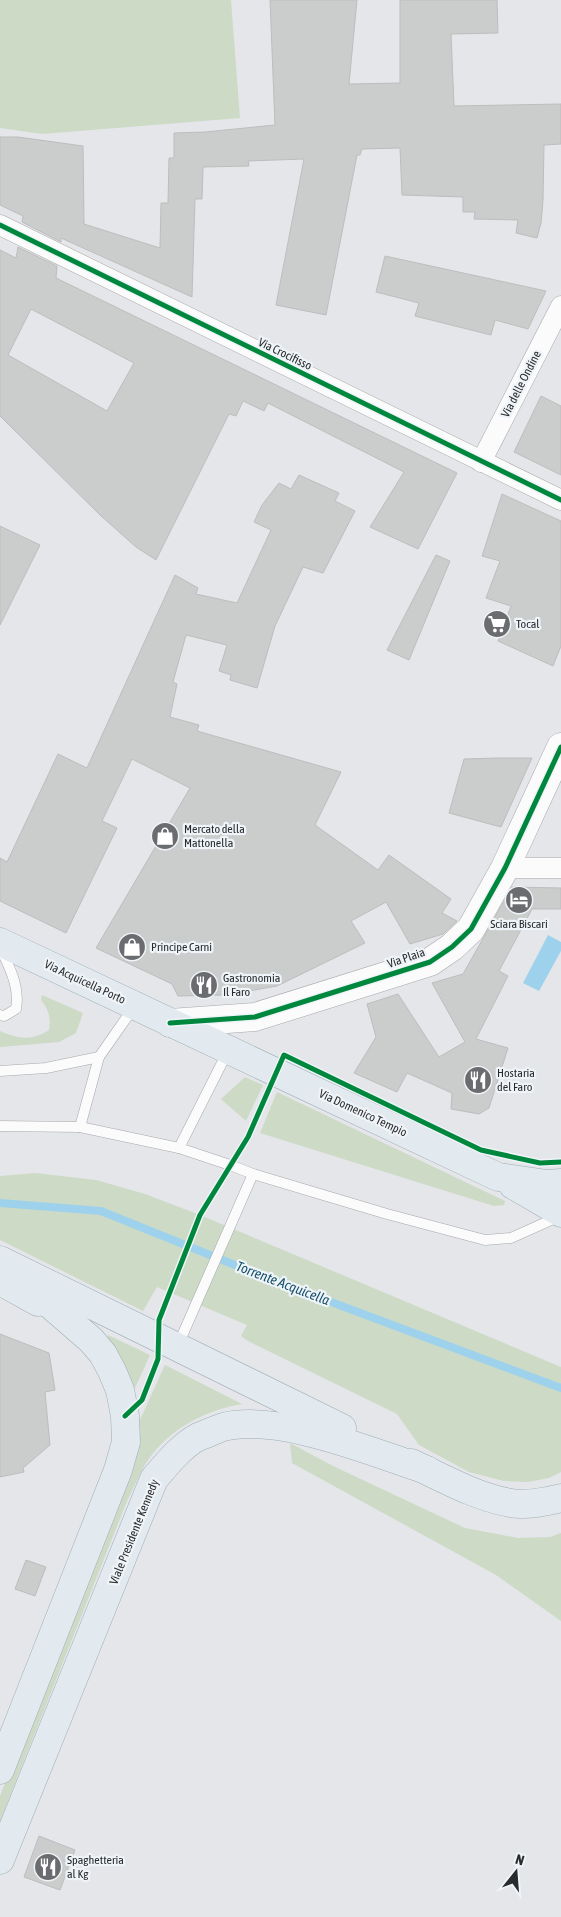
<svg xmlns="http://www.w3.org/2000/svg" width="561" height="1917" font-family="'Asap Condensed',sans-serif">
  <rect width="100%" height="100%" fill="#e4e6e9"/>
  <!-- green -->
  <g fill="#cddac6">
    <polygon points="0,0 231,0 240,118 42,134 0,128"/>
    <path d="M42,995L83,1013L76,1033L59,1042L0,1047V1031C17,1039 33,1041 49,1030C51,1018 49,1010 41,1000Z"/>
    <polygon points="245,1077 263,1085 246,1121 221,1099"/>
    <polygon points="277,1092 505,1201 504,1205 494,1206 260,1133"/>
    <polygon points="35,1173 96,1180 145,1194 200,1215 561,1367 561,1472 549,1478 528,1482 504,1481 469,1472 419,1445 397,1414 248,1341 241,1336 247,1325 157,1287 143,1311 0,1240 0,1176"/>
    <path d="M108,1335L150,1355L134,1390C127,1370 120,1355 107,1339Z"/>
    <path d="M165,1365L242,1404C201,1411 162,1433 142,1470C137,1480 132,1491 127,1501L0,1821V1796L119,1497L138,1436L139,1422Z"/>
    <polygon points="290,1443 333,1466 465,1528 518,1538 550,1537 561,1533 561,1621 496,1575 292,1463"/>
  </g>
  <!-- water -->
  <polygon fill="#9ed2ec" points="548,935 561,942 561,951 539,991 523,983"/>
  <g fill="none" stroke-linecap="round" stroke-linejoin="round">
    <!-- stream -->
    <polyline stroke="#9ed2ec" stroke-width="8" points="0,1203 101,1211 267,1278 561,1388"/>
  </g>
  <!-- building -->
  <g fill="#cbcccc" stroke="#bebdbe" fill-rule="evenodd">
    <polygon points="270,0 357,0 349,84 400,83 400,0 497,0 498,33 451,34 454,106 561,104 561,144 544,145 543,200 541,223 537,238 516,233 518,220 474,219 475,212 463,212 463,197 402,195 400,148 362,149 360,155 357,155 326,315 276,305 304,159 248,161 249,166 203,167 202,199 195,199 192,297 61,238 61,242 22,222 23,216 0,205 0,137 18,137 83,146 84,224 160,248 161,203 168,203 169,158 174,158 174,133 205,132 275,125"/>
    <path d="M18,247L57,266L56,278L457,473L418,549L370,527L404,472L268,403L264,411L243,401L236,416L229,414L156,560L136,547L100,515L0,416V250L16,258ZM31,309L134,363L107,411L8,355Z"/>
    <polygon points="385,256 546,291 528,329 495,320 491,335 415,316 419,303 376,292"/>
    <polygon points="541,396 561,406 561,475 514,452"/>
    <polygon points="299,475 339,493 335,501 355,511 323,573 303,567 275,626 257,688 230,680 231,675 219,671 227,645 186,635 173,682 177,684 170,717 199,725 197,731 341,772 315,825 378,870 389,855 451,899 442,913 457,921 443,934 410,944 386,902 351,921 365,943 277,986 226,995 178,996 172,984 96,948 190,788 132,759 102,821 117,828 66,933 0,901 0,858 7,862 58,754 87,768 175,575 198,588 196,594 237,603 271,530 254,522 262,505 279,483 291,489"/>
    <polygon points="502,494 561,521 561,646 553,666 498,641 511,606 486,598 500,561 482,556"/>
    <polygon points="0,526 40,545 0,625"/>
    <polygon points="436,555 450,561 409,660 387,650"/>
    <polygon points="498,758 532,758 501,827 449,813 464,759"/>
    <polygon points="512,887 561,888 561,909 532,909 499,971 508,976 476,1039 508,1048 489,1108 479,1114 451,1109 452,1093 407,1073 397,1092 354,1073 376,1037 367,1004 398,994 439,1057 465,1042 432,983 463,974"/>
    <polygon points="0,1334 49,1353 55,1390 45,1392 50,1445 23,1468 24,1472 0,1477"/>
    <polygon points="26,1560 46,1567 35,1596 15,1589"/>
    <polygon points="39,1836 75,1850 60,1890 24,1877"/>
  </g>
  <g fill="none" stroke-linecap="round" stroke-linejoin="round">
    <!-- lane casing -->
    <g stroke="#a6a8aa" stroke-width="11">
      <g id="lane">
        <path d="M0,1015L4,1016L16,1009C20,987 10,969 1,949"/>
        <polyline points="0,1071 46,1068 99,1057"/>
        <polyline points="0,1126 80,1127 179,1148 230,1165 253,1174 387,1214 485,1240 511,1238 560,1216"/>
        <polyline points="80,1127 99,1057 134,1007"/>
        <polyline points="179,1148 228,1051"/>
        <polyline points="178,1345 253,1174"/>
      </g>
    </g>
    <!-- street casing -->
    <g stroke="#a6a8aa" stroke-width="21">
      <g id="street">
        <polyline points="0,225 561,500"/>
        <polyline points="481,462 561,306"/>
        <polyline points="505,868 561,868"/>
      </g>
    </g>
    <!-- secondary casing -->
    <g stroke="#a6a8aa" stroke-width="29">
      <polyline id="secondary" points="170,1023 255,1017 430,962 452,947 471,929 505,868 561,747"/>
    </g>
    <!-- primary casing -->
    <g stroke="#9fadb7" stroke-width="29">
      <g id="primary">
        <polyline points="0,942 498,1177 547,1184 561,1183"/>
        <polyline points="513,1185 561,1213"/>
        <polyline points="0,1260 342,1428"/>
        <polyline points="0,1281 38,1302"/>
        <path d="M411,1463C443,1478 476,1497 511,1503C524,1506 549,1501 561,1498"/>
        <polyline points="0,1770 118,1470 126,1442 125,1416 120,1390 112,1371 103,1354 91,1340 24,1282"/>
        <path d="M0,1860L154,1479C166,1465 181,1446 198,1437C206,1434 215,1430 223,1427C280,1413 371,1452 427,1470"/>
      </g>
    </g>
    <!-- lane -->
    <use href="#lane" stroke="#fbfbfc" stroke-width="10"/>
    <!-- street -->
    <use href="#street" stroke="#fbfbfc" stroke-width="20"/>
    <!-- secondary -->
    <use href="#secondary" stroke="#fbfbfc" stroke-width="28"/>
    <!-- primary -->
    <use href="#primary" stroke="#e2eaef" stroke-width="28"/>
    <!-- cycleway casing -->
    <g stroke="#eff4f8" stroke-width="8">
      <g id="cycleway">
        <polyline points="0,225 561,500"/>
        <polyline points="170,1023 255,1017 430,962 452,947 471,929 505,868 561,747"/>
        <polyline points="125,1416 142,1400 158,1359 159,1320 200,1215 248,1137 284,1055 481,1150 540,1163 561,1162"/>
      </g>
    </g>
    <!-- cycleway -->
    <use href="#cycleway" stroke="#00873e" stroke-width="5"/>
  </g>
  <!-- icons -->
  <defs>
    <g id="supermarket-disc" transform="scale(1.4375)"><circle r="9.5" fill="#6a6c6f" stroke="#eff4f8"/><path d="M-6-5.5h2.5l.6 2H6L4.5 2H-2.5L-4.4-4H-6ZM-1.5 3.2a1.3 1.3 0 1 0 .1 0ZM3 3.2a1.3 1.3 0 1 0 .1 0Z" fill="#fff"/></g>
    <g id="shop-disc" transform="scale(1.4375)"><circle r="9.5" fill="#6a6c6f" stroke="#eff4f8"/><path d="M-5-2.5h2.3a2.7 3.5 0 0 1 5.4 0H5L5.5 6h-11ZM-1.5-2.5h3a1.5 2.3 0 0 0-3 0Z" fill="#fff"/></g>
    <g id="hotel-disc" transform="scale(1.4375)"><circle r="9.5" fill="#6a6c6f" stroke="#eff4f8"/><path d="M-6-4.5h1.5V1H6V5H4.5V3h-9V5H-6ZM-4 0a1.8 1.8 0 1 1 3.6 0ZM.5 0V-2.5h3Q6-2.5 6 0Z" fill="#fff"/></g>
    <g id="restaurant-disc" transform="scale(1.4375)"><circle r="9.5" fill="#6a6c6f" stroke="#eff4f8"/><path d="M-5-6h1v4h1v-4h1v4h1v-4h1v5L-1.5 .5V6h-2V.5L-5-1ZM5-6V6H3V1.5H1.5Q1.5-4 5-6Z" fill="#fff"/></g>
  </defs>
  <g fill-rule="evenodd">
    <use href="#supermarket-disc" x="497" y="624"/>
    <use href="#shop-disc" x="165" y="836"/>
    <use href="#hotel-disc" x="519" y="900"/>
    <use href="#shop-disc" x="132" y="947"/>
    <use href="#restaurant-disc" x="204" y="985"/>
    <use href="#restaurant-disc" x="478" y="1080"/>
    <use href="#restaurant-disc" x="48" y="1867"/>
  </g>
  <g text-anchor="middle" stroke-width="4.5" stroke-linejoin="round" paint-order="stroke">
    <!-- street labels -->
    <g font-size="12" fill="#292b2d" stroke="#eff4f8">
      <text transform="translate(285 354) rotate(26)" y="4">Via Crocifisso</text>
      <text transform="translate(521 384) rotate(-63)" y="4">Via delle Ondine</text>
      <text transform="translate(406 958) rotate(-19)" y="4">Via Plaia</text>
      <text transform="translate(85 982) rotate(25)" y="4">Via Acquicella Porto</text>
      <text transform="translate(363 1113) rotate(25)" y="4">Via Domenico Tempio</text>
      <text transform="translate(134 1532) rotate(-68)" y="4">Viale Presidente Kennedy</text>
    </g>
    <!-- poi labels -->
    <g font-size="12" fill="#292b2d" stroke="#eff4f8" text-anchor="start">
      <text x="516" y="628">Tocal</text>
      <text x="184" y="833">Mercato della<tspan x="184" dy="14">Mattonella</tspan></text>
      <text x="519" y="928" text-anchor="middle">Sciara Biscari</text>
      <text x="151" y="951">Principe Carni</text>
      <text x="223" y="982">Gastronomia<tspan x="223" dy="14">Il Faro</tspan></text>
      <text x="497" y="1077">Hostaria<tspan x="497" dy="14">del Faro</tspan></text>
      <text x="67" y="1864">Spaghetteria<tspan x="67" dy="14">al Kg</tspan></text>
    </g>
    <!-- water labels -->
    <g font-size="14" font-style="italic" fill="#18536c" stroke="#eff4f8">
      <text transform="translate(283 1283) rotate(21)" y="5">Torrente Acquicella</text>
    </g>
  </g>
  <!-- north arrow -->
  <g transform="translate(516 1872) rotate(17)" stroke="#eff4f8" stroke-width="4" paint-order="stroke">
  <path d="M0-4L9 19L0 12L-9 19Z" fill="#292b2d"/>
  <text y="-8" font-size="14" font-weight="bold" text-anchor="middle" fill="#292b2d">N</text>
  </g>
</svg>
